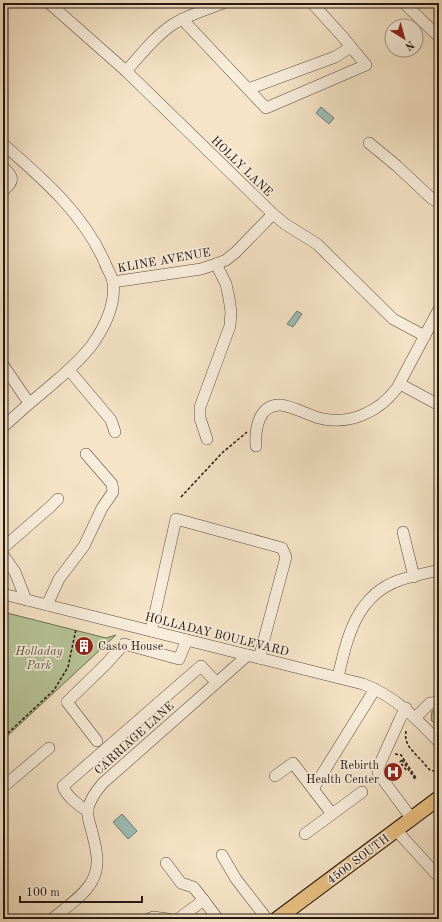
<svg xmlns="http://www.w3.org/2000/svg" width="442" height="922" font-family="'Old Standard TT',serif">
  <rect width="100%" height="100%" fill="#f5e4c7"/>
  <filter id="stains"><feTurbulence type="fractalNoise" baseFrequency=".005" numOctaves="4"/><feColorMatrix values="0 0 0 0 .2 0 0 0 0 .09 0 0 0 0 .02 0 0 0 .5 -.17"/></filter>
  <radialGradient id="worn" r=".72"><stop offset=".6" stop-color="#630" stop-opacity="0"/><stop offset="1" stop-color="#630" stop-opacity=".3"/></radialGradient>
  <!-- green -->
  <g fill="#b7c599" stroke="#6e6e54">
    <polygon points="3,612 106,638 116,635 3,740"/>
    <polygon points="439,707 439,728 431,720 432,711"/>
  </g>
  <!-- water -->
  <g fill="#9cbeb7" stroke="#6c7b74">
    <polygon points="321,107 334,118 329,124 316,113"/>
    <polygon points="297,311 302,314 293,327 287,324"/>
    <polygon points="122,814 137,831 128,839 113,822"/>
  </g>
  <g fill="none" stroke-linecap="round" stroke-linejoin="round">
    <!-- minor casing -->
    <g stroke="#584a3e" stroke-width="12">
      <g id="minor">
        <polyline points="49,3 126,71 273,214 285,224 317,244 393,319 425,336"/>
        <polyline points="404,3 439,37"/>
        <polyline points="182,19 266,108 366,65 342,36 312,3"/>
        <path d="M126,71C140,56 154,37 172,25C187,15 206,10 223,3"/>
        <polyline points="248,89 335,57 351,47"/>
        <polyline points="369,143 397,166 431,198 439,203"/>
        <path d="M3,144C42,178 84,214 105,263C107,269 112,276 113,282C116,304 104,328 92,345C80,361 64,374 49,387C33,400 18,413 3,427"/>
        <path d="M3,167C15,179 14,180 3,191"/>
        <polyline points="113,282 201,269 216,264 226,260 236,252 273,214"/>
        <polyline points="3,365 29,403"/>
        <polyline points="69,370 111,420 115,432"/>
        <polyline points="400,384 439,405"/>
        <polyline points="207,439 200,418 200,407 230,326 231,312 229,298 226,284 216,264"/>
        <path d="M256,446C255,430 258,404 281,405C294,407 306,414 319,418C349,426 379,412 397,388L439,309"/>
        <polyline points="403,532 414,577"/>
        <polyline points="3,548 50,507 58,499"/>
        <polyline points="3,555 15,572 26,600"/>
        <path d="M3,594L363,684C395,696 416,718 439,742"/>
        <polyline points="47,605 59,579 84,546 102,508 113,492 112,484 86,454"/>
        <polyline points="151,631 176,519 282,548 286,557 259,658"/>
        <path d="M338,677C347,638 356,595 400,580C413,576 426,573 439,570"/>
        <polyline points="406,708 400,719 378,768 378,773 412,819"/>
        <polyline points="415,718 430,703 439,702"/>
        <polyline points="97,741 67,702 107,663 124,644 179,659 187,640"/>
        <polyline points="275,776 293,763 332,814"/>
        <polyline points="3,787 49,748"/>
        <polyline points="313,789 375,689"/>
        <path d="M88,811C79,806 66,796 63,786L201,666L216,682"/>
        <polyline points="396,830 439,877"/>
        <polyline points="305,834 362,792"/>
        <polyline points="222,855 236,879 267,919"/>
        <polyline points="166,863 181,883 193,887 195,889 218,919"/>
        <path d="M52,919C64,909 85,895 92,881C102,863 95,846 91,828C89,822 87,815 88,809C90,799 96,791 103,783L248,655"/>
        <polyline points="148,919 153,917 168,919"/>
        <polyline points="178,919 204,900"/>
      </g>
    </g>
    <!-- major casing -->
    <g stroke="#241610" stroke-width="16">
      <polyline id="major" points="277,919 439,798"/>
    </g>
    <!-- path -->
    <g stroke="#241610" stroke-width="1.5" stroke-dasharray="3 2" stroke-linecap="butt">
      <polyline points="181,497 222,453 247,432"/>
      <path d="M406,731C404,744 411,749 419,758C423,761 426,767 430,770C433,772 436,770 439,769"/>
      <polyline points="3,734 7,734 54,690 68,667 76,629"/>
      <polyline points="395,754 401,755 416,778 415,779"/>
      <polyline points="402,760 415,779"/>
      <polyline points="402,760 400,762 407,771"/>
    </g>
    <!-- minor -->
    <use href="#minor" stroke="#f8eddb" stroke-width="11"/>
    <!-- major -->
    <use href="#major" stroke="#eac284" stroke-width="14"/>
  </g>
  <!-- icons -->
  <defs>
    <g id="building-disc" transform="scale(1)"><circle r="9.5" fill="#8f2418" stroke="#f8eddb"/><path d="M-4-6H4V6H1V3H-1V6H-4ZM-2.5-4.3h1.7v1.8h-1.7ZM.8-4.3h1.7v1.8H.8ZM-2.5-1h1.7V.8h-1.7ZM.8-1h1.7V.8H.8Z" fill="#fff"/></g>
    <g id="hospital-disc" transform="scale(1)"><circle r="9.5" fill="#8f2418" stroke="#f8eddb"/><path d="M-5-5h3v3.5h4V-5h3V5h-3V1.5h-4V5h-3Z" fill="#fff"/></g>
  </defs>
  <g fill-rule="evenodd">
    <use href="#building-disc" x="84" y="646"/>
    <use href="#hospital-disc" x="393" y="772"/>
  </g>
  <g text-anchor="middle" stroke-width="3.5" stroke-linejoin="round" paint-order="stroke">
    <!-- street labels -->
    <g font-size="12" fill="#241610" stroke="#f8eddb">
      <text transform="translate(242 166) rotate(44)" y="4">HOLLY LANE</text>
      <text transform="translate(164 260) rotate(-10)" y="4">KLINE AVENUE</text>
      <text transform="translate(217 634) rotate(14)" y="4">HOLLADAY BOULEVARD</text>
      <text transform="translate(134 738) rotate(-42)" y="4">CARRIAGE LANE</text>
      <text transform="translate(358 859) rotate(-37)" y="4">4500 SOUTH</text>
    </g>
    <!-- poi labels -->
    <g font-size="12" fill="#241610" stroke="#f8eddb" text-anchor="start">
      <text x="98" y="650">Casto House</text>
      <text x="379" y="769" text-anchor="end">Rebirth<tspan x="379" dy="14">Health Center</tspan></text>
    </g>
    <!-- park labels -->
    <g font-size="12" font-style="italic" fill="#575340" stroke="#f8eddb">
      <text x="39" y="655">Holladay<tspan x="39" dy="14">Park</tspan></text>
    </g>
  </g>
  <!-- margin -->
  <rect width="442" height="922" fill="none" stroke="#f5e4c7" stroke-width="16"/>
  <rect x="4" y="4" width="434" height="914" fill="none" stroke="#241610" stroke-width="2"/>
  <rect x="8" y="8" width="426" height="906" fill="none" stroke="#241610"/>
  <!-- north arrow -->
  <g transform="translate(404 38) rotate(143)"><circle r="19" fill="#f8eddb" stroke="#a3978a"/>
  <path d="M0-3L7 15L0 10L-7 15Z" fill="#8f2418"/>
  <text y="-6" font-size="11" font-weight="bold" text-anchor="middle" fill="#241610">N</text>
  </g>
  <!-- scale -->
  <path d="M20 896v6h122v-6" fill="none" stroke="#241610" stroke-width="2"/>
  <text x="26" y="896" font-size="12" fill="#241610" stroke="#f8eddb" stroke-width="3" paint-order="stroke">100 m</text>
  <rect width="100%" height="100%" filter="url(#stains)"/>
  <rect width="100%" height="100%" fill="url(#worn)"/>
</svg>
